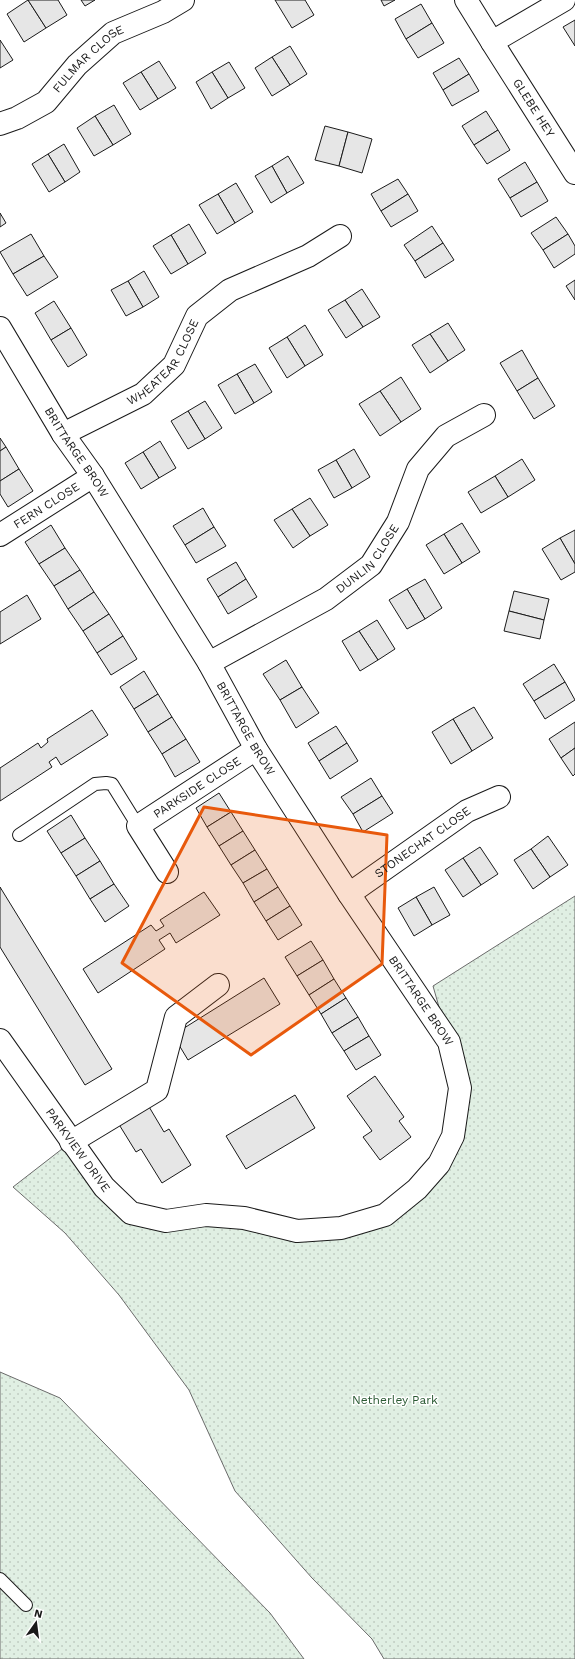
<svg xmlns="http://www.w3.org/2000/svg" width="575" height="1659" font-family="'Work Sans',sans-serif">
  <defs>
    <pattern id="green-dots" width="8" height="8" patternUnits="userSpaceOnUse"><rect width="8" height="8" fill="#e0efe3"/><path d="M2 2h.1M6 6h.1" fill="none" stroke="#c0ccc2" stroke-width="1.8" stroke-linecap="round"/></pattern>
  </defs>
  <rect width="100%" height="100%" fill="#fff"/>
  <!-- green -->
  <g fill="url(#green-dots)" stroke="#6a6a6a">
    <polygon points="575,896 575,1659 384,1659 372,1639 312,1578 235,1491 189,1390 119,1295 65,1233 13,1187 71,1142 131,1212 297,1231 385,1215 453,1136 449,1042 433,986"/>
    <polygon points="0,1372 60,1398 270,1613 304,1659 0,1659"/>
  </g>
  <!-- building -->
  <g fill="#e6e6e6" stroke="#1a1a1a">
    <polygon points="28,0 46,28 24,42 7,14"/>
    <polygon points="28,0 58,0 67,15 46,28"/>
    <polygon points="81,0 95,0 85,6"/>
    <polygon points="275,0 305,0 314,15 292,28"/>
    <polygon points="381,0 395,0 384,6"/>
    <polygon points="421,4 432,23 406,39 395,19"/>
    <polygon points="575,20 575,46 563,27"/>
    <polygon points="432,23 444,43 418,58 406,39"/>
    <polygon points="0,40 13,60 0,68"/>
    <polygon points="290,46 307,74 290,85 272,57"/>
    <polygon points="272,57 290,85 272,96 255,68"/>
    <polygon points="459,58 469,74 443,90 433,73"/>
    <polygon points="159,61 176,88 158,99 141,72"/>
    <polygon points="229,62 245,88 228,98 212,72"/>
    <polygon points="141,72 158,99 140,110 123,83"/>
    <polygon points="212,72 228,98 211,109 196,82"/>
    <polygon points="469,74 479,91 452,106 443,90"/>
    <polygon points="114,105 131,134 113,145 95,116"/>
    <polygon points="486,111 498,130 474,145 462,126"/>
    <polygon points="95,116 113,145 94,156 77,128"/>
    <polygon points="325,126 348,132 339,166 315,160"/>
    <polygon points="498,130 510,150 487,164 474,145"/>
    <polygon points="348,132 372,139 362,173 339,166"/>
    <polygon points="64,144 80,172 65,182 48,154"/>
    <polygon points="48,154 65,182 49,192 32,164"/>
    <polygon points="288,156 304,183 287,193 272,166"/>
    <polygon points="525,162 537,182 510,198 498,179"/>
    <polygon points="272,166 287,193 271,203 255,176"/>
    <polygon points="398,179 408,194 381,211 371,194"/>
    <polygon points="537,182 548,201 521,217 510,198"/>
    <polygon points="236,183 253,212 235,223 218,194"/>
    <polygon points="218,194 235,223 217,234 199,205"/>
    <polygon points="408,194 418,211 391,227 381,211"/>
    <polygon points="0,213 6,223 0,227"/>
    <polygon points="556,217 568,234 543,250 531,233"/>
    <polygon points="189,224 206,253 188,264 171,235"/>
    <polygon points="432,226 443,243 415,261 404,245"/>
    <polygon points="31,234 44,256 13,274 0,252"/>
    <polygon points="568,234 575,246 575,254 554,268 543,250"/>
    <polygon points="171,235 188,264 171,274 153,246"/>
    <polygon points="443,243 454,260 425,278 415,261"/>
    <polygon points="44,256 58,277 27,296 13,274"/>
    <polygon points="144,271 159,297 143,307 128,281"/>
    <polygon points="575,280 575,300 566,286"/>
    <polygon points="128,281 143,307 126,316 111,290"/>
    <polygon points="362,289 380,317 363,327 345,300"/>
    <polygon points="345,300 363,327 346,338 328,310"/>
    <polygon points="54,301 71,328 51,340 35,313"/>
    <polygon points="448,323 465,350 448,361 430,334"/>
    <polygon points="305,325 323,355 305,366 287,337"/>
    <polygon points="71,328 87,355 68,367 51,340"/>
    <polygon points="430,334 448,361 430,373 412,345"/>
    <polygon points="287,337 305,366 287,378 269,348"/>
    <polygon points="522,350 538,378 517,391 500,363"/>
    <polygon points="255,364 272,392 254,403 237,374"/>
    <polygon points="237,374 254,403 235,414 218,385"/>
    <polygon points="401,377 421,409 401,422 380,391"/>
    <polygon points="538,378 555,406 534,419 517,391"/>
    <polygon points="380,391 401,422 380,436 359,404"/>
    <polygon points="205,401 222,428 205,439 188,411"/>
    <polygon points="188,411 205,439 188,449 171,421"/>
    <polygon points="0,438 6,447 0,451"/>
    <polygon points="160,441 176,468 159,478 143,452"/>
    <polygon points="6,447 19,469 0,481 0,451"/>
    <polygon points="354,449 370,477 352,488 336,460"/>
    <polygon points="143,452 159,478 141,489 125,463"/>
    <polygon points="522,459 535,480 508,497 495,476"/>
    <polygon points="336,460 352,488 334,498 318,470"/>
    <polygon points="19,469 33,491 8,507 0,494 0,481"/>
    <polygon points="495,476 508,497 481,513 468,492"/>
    <polygon points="310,498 328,525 310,536 292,509"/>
    <polygon points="203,508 214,527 185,545 173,526"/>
    <polygon points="292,509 310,536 293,548 274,520"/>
    <polygon points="462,523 480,552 462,563 444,534"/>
    <polygon points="51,525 65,548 39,564 25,542"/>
    <polygon points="214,527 226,546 196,563 185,545"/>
    <polygon points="575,530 575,564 560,538"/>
    <polygon points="444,534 462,563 444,574 426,545"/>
    <polygon points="560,538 575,564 575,572 561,580 542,549"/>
    <polygon points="65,548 80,570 54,586 39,564"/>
    <polygon points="236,562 246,579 218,597 207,579"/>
    <polygon points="80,570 94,592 68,609 54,586"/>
    <polygon points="246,579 257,597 228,614 218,597"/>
    <polygon points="425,579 442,608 425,619 407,589"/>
    <polygon points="407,589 425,619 407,629 389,600"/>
    <polygon points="514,591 549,599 544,620 509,611"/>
    <polygon points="94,592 109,614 83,631 68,609"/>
    <polygon points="27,595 41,619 0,644 0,612"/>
    <polygon points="509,611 544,620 540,639 504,631"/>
    <polygon points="109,614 123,636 97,653 83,631"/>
    <polygon points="377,620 395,649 378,660 359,631"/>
    <polygon points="359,631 378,660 360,671 342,641"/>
    <polygon points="123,636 137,659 111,675 97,653"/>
    <polygon points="286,660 302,687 280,700 263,674"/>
    <polygon points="554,664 565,682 534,701 523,684"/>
    <polygon points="144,671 158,694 134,709 120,687"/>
    <polygon points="565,682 575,700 545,719 534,701"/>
    <polygon points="302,687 319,713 296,728 280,700"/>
    <polygon points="158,694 172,717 148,732 134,709"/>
    <polygon points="474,707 493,738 472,751 453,719"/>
    <polygon points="92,710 108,735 61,765 56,757 49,762 52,767 0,801 0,768 38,743 41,748 48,742 47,739"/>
    <polygon points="172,717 186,739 162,754 148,732"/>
    <polygon points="453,719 472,751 451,764 432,732"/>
    <polygon points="575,722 575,748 561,758 549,739"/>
    <polygon points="336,726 347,743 319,761 308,743"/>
    <polygon points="186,739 200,762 175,777 162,754"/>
    <polygon points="347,743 358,761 330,779 319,761"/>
    <polygon points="575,748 575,774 573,776 561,758"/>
    <polygon points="371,778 382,796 353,814 341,797"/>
    <polygon points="219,793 231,812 207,827 196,808"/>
    <polygon points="382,796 393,813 363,832 353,814"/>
    <polygon points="231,812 243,831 219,846 207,827"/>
    <polygon points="71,815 85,838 61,853 47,831"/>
    <polygon points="243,831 255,850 231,865 219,846"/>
    <polygon points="548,836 568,865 550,877 531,849"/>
    <polygon points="85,838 100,861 76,876 61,853"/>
    <polygon points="480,847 498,874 481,885 463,858"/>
    <polygon points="531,849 550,877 533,889 514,860"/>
    <polygon points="255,850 267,869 243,883 231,865"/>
    <polygon points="463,858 481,885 463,897 445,870"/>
    <polygon points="100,861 114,884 90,899 76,876"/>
    <polygon points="267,869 278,887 254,902 243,883"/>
    <polygon points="114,884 129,906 105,922 90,899"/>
    <polygon points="0,887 112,1069 85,1085 0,947"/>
    <polygon points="278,887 290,906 266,921 254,902"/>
    <polygon points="434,887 450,915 432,925 416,897"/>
    <polygon points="204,892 220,915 176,943 170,933 159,940 165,949 98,993 83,969 151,925 156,931 164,926 160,920"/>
    <polygon points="416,897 432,925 414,936 398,908"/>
    <polygon points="290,906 302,925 278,940 266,921"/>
    <polygon points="311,941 323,960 297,976 285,957"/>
    <polygon points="323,960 334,979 309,995 297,976"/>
    <polygon points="264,978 280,1004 188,1060 173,1035"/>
    <polygon points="334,979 346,998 321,1014 309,995"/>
    <polygon points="346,998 358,1017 332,1033 321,1014"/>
    <polygon points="358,1017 369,1036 344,1051 332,1033"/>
    <polygon points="369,1036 381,1055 356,1070 344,1051"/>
    <polygon points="375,1076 404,1117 399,1121 411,1137 380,1160 363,1137 372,1131 347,1096"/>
    <polygon points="295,1095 315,1128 246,1169 226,1136"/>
    <polygon points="145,1100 164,1132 169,1129 191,1165 162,1183 141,1149 136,1152 115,1118"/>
  </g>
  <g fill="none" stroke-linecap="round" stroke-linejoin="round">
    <!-- lane casing -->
    <g stroke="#1a1a1a" stroke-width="14">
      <g id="lane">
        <polyline points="19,835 95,784 106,783 112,784 138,826"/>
        <polyline points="0,1579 26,1605"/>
      </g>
    </g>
    <!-- street casing -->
    <g stroke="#1a1a1a" stroke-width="24">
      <g id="street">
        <polyline points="466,0 492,42 564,0"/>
        <path id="s1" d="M492,42L575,173"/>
        <path id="s2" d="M0,124L17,118L46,102L77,65L113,33L163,12L183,0"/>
        <path id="s3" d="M0,328L63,434L93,476L209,663L256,749L349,894L449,1042L460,1088L453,1136L439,1164L417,1189L385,1215L341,1228L297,1231L244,1218L206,1215L166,1221L131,1213L104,1187L0,1040"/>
        <path id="s4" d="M63,434L143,394L174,365L197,316L230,290L308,256L340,236"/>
        <path id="s5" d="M0,535L93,476"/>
        <path id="s6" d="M209,663L326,599L371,565L398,522L418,469L446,436L484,415"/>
        <path id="s7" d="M167,872L138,826L256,749"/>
        <path id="s8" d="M349,894L467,811L499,797"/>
        <polyline points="71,1142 157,1090 176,1017 218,985"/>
      </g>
    </g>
    <!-- lane -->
    <use href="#lane" stroke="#fff" stroke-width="12"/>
    <!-- street -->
    <use href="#street" stroke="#fff" stroke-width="22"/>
  </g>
  <!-- marked area -->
  <path fill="#e8590c" fill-opacity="0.2" stroke="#e8590c" stroke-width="3" stroke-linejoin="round" d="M204,807L387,835L382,964L251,1055L122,963Z"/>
  <g text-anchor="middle" stroke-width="3" stroke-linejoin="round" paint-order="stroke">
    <!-- street labels -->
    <g font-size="12" fill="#1a1a1a" stroke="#fff">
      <text dy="4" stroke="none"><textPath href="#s2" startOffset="112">FULMAR CLOSE</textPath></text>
      <text dy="4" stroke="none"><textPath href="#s1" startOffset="78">GLEBE HEY</textPath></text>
      <text dy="4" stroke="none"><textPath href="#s4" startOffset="127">WHEATEAR CLOSE</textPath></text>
      <text dy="4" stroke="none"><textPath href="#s3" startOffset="146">BRITTARGE BROW</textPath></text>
      <text dy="4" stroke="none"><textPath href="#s5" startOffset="55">FERN CLOSE</textPath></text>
      <text dy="4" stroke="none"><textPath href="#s6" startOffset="192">DUNLIN CLOSE</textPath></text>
      <text dy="4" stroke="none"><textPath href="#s3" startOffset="470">BRITTARGE BROW</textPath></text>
      <text dy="4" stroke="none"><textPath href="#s7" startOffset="125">PARKSIDE CLOSE</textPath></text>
      <text dy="4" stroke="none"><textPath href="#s8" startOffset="90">STONECHAT CLOSE</textPath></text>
      <text dy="4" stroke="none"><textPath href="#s3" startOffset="794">BRITTARGE BROW</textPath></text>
      <text transform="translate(78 1150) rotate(54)" y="4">PARKVIEW DRIVE</text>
    </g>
    <!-- park labels -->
    <g font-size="12" fill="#2b5a34" stroke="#fff">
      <text x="395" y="1404">Netherley Park</text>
    </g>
  </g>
  <!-- north arrow -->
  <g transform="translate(36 1623) rotate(14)" stroke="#ffffff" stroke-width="3" paint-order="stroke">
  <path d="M0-3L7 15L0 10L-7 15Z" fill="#1a1a1a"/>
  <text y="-6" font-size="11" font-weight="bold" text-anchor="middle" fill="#1a1a1a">N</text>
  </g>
</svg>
